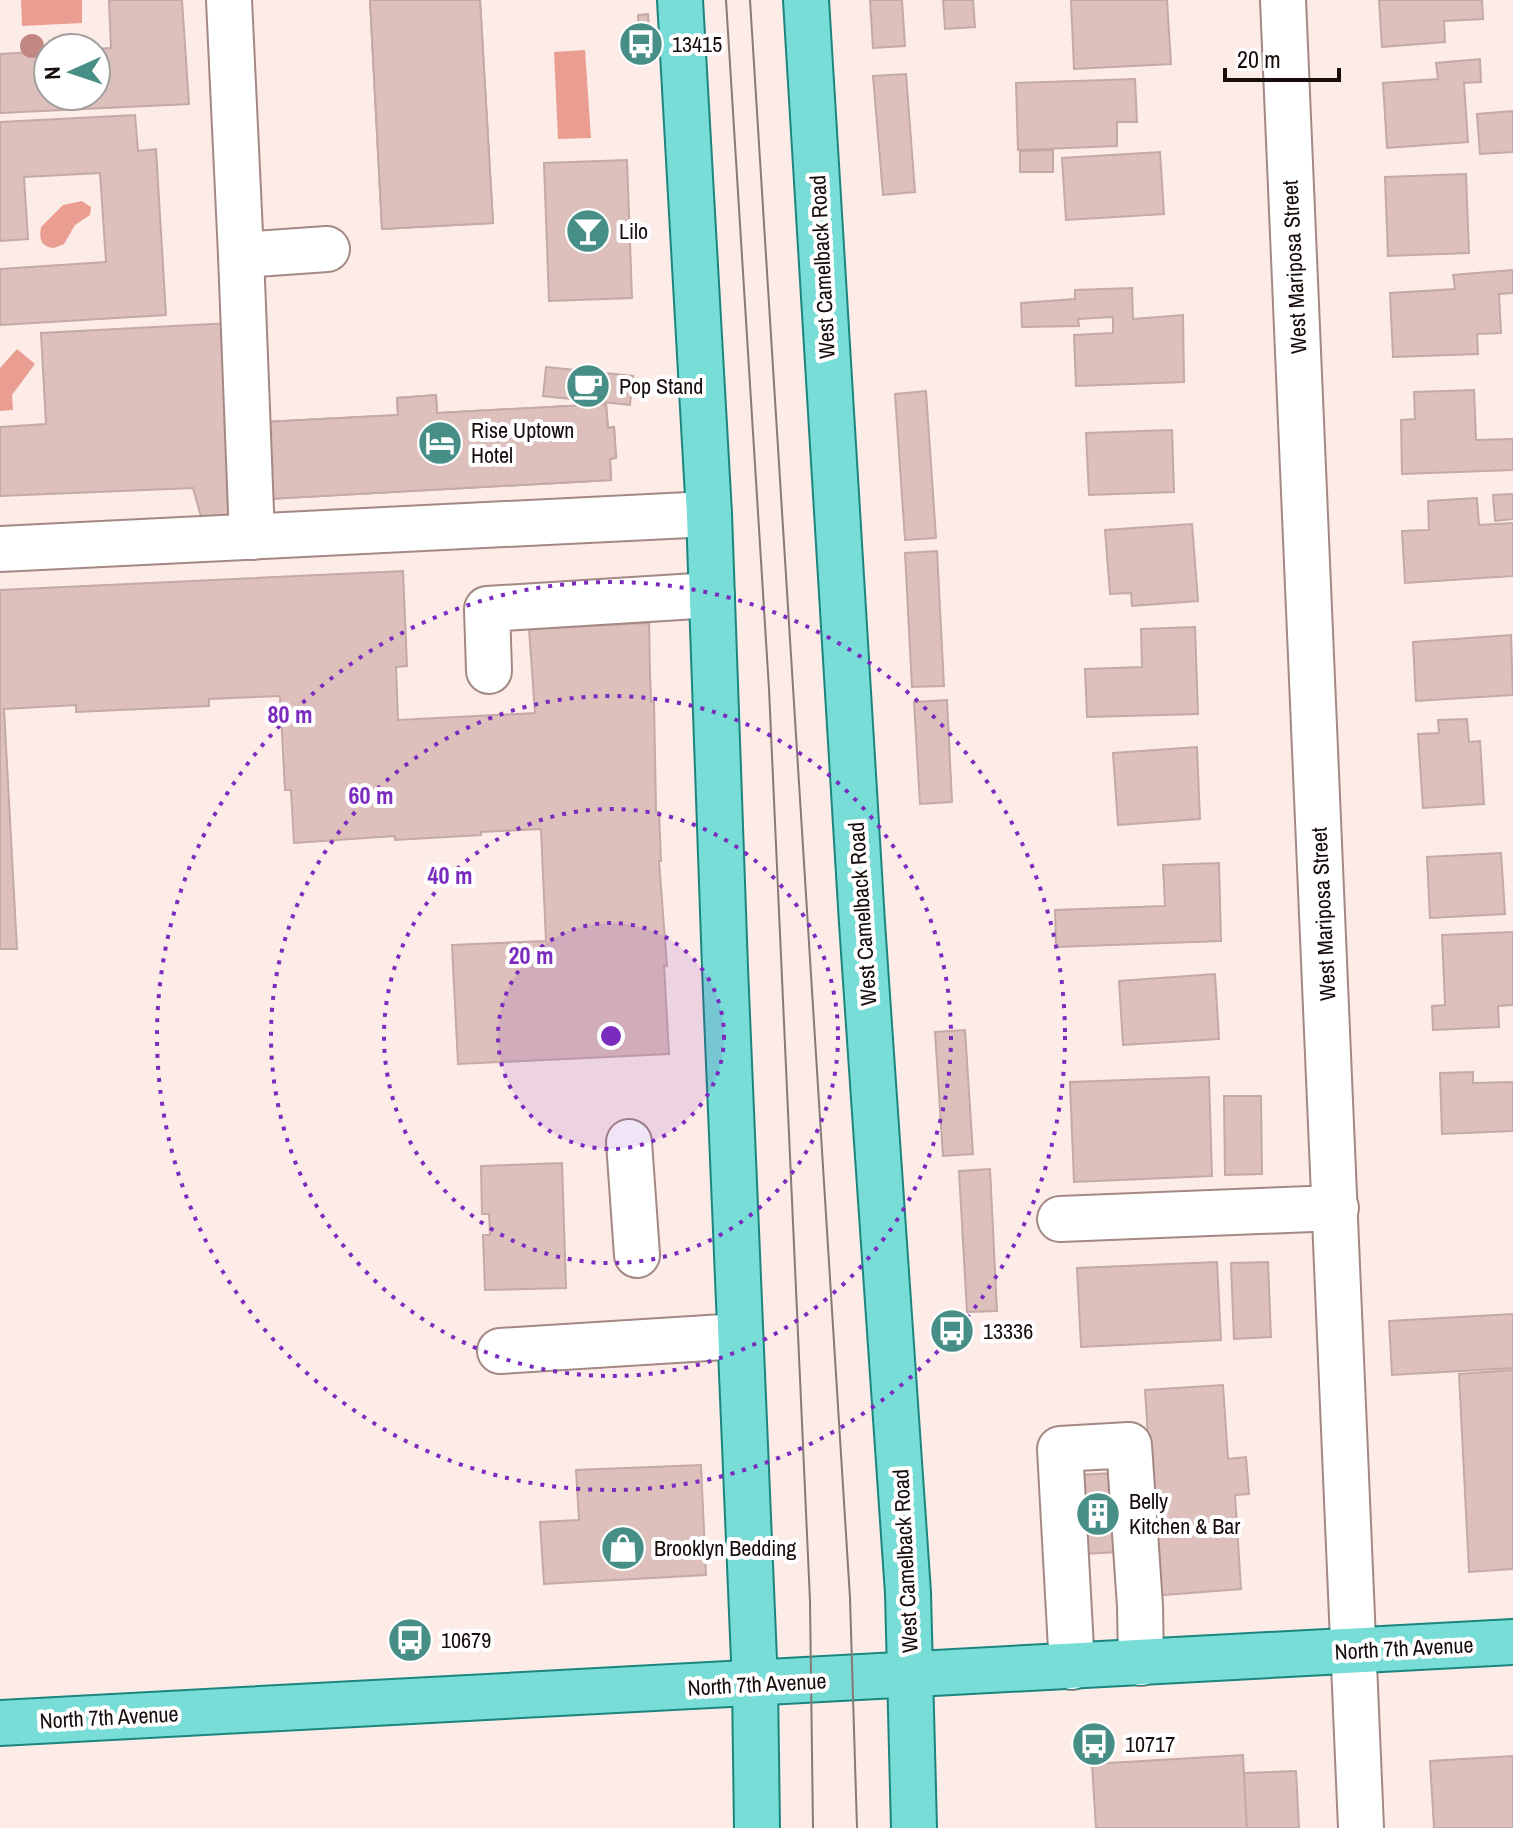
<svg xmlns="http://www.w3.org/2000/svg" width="1513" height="1828" font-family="'Archivo Narrow',sans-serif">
  <rect width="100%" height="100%" fill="#fdebe8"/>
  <!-- water -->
  <g fill="#ea9e92">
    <polygon points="21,0 82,0 82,23 22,26"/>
    <polygon points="585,50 591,138 558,139 554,52"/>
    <path d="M82,201L91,207L90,215L75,225L64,244L54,248C41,247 39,239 41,227L63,205Z"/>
    <polygon points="17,349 35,364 12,395 13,410 0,411 0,368"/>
  </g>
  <!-- building -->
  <g fill="#ddc0bc" stroke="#c5a9a4" stroke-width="2">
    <polygon points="109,0 182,0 189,104 0,113 0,54 48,51 48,96 96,96 96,49 111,48"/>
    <polygon points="370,0 480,0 493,223 382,229"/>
    <polygon points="370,0 480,0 493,223 382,229"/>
    <polygon points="870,0 902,0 905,46 873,48"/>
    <polygon points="943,0 973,0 975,27 945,29"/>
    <polygon points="1071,0 1167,0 1171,64 1074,69"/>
    <polygon points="1379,0 1482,0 1483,19 1444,21 1445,42 1382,47"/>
    <polygon points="648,14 649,35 639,35 638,15"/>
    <polygon points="1480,59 1481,82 1464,83 1468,142 1387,148 1383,83 1438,79 1436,63"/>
    <polygon points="906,74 915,192 883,195 873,76"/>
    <polygon points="1135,79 1137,122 1117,122 1117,146 1018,150 1016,83"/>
    <polygon points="1513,111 1513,152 1480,154 1477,114"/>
    <polygon points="135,115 138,151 156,149 166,315 0,325 0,269 106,262 100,173 24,177 28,239 0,241 0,122"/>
    <polygon points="1053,150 1053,172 1020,172 1020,151"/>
    <polygon points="1160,152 1164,214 1066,220 1062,158"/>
    <polygon points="627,160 632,298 549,301 544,163"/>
    <polygon points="1466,174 1469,253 1388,256 1385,177"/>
    <polygon points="1513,270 1513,293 1499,294 1501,333 1477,334 1478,354 1393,357 1390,293 1455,289 1453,275"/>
    <polygon points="1132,288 1133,319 1183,315 1184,382 1076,386 1074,335 1113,333 1113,317 1078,319 1079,326 1022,327 1021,303 1075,299 1075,290"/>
    <polygon points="230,323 240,507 224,520 202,520 193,488 0,496 0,427 46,424 41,333"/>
    <polygon points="546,367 633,376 630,405 543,396"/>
    <polygon points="1474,390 1476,440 1513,439 1513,470 1402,474 1401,420 1415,419 1414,392"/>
    <polygon points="926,391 936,538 905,540 895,394"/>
    <polygon points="436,395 437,413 606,404 608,428 614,427 616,458 610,459 611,480 269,499 265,422 398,415 397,398"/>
    <polygon points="436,395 437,413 606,404 608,428 614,427 616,458 610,459 611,480 269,499 265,422 398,415 397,398"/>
    <polygon points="1172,430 1174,492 1089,495 1086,433"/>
    <polygon points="1513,494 1513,519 1495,521 1493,495"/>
    <polygon points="1477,498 1479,525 1513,523 1513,576 1405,583 1402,531 1429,530 1428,501"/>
    <polygon points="1192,524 1198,601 1132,606 1131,593 1110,594 1105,530"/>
    <polygon points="937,551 944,686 912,687 905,553"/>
    <polygon points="403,571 407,666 396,667 398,720 535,713 529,629 649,623 650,673 651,702 654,701 656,812 659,812 661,861 659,861 667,966 664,965 669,1054 458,1064 452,945 546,941 541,829 481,832 481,835 395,840 395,836 294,843 291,790 285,790 280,696 209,699 209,706 76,712 76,705 4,709 17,949 0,949 0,590"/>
    <polygon points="1195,627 1198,714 1087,717 1085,669 1142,667 1141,629"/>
    <polygon points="1511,635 1513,695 1416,701 1413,642"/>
    <polygon points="947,700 952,802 920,804 914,702"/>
    <polygon points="1467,719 1469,742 1480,741 1484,804 1423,808 1418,734 1439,733 1438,720"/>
    <polygon points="1197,747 1200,819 1118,825 1113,753"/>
    <polygon points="1501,853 1505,914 1430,918 1427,857"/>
    <polygon points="1219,863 1221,941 1056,947 1055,910 1165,906 1163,865"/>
    <polygon points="1513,932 1513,1005 1498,1006 1499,1027 1433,1030 1432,1006 1445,1005 1442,935"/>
    <polygon points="1215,974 1219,1039 1123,1045 1119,981"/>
    <polygon points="965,1030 973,1154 943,1156 935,1032"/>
    <polygon points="1473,1072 1473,1083 1513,1082 1513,1131 1442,1134 1440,1073"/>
    <polygon points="1209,1077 1212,1176 1074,1182 1070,1082"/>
    <polygon points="1224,1096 1261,1096 1262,1174 1225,1175"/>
    <polygon points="562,1163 566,1288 485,1290 483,1235 490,1235 489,1214 482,1214 481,1166"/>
    <polygon points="990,1169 997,1311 967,1312 959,1171"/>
    <polygon points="1217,1262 1221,1340 1081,1347 1077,1268"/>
    <polygon points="1268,1262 1271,1337 1234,1339 1231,1263"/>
    <polygon points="1513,1314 1513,1368 1392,1375 1389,1321"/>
    <polygon points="955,1325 956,1348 950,1348 949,1326"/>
    <polygon points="1513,1370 1513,1569 1469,1572 1459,1374"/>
    <polygon points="1223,1385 1228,1459 1246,1457 1249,1494 1235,1495 1241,1589 1151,1596 1152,1498 1145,1390"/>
    <polygon points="701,1465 706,1575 544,1584 540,1522 579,1520 576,1470"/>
    <polygon points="1113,1473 1119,1552 1083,1554 1077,1475"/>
    <polygon points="429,1637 429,1644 409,1644 410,1638"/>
    <polygon points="1097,1741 1097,1747 1077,1748 1077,1742"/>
    <polygon points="1243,1755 1247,1828 1096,1828 1092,1764"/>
    <polygon points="1513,1756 1513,1828 1434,1828 1430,1761"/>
    <polygon points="1296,1771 1299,1828 1247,1828 1244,1773"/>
  </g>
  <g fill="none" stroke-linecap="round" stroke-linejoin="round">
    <!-- minor casing -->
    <g stroke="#a38883" stroke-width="48">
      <g id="minor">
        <polyline points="229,0 241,255 327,249"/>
        <polyline points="1283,0 1361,1828"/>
        <polyline points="241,255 252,537"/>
        <polyline points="0,549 709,514"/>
        <polyline points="489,671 487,609 712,595"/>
        <polyline points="629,1142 637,1255"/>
        <polyline points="1060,1219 1336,1208"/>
        <polyline points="500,1351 740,1336"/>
        <polyline points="1072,1667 1060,1449 1129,1445 1140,1606 1141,1663"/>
      </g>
    </g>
    <!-- major casing -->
    <g stroke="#1b867d" stroke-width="48">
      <g id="major">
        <polyline points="680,0 709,514 725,968 755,1684 757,1828"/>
        <polyline points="806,0 862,923 908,1593 914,1828"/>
        <polyline points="0,1723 1513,1642"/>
      </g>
    </g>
    <!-- minor -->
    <use href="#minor" stroke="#fff" stroke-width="44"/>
    <!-- major -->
    <use href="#major" stroke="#77ddd6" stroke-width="44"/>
    <!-- tram -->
    <g stroke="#877a77" stroke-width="2">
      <polyline points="726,0 769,689 810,1601 813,1828"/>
      <polyline points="750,0 850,1598 857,1828"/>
    </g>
  </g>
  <!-- trees -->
  <circle fill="#c18881" cx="32" cy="46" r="12"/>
  <!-- distance rings -->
  <circle cx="611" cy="1036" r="113" fill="#7b2cbf" fill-opacity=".12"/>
  <g fill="none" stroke="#7b2cbf" stroke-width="4" stroke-dasharray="4 8">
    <circle cx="611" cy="1036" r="113"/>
    <circle cx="611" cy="1036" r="227"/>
    <circle cx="611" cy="1036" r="340"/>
    <circle cx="611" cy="1036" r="454"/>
  </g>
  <!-- icons -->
  <defs>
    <g id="bus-disc" transform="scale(2.3)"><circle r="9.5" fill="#478e87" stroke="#fff"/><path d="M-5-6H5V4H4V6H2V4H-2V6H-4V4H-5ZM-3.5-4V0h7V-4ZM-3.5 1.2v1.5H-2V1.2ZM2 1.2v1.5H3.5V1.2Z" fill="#fff"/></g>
    <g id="bar-disc" transform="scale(2.3)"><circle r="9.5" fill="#478e87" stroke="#fff"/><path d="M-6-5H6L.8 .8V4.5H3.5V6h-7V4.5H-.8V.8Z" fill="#fff"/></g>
    <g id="cafe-disc" transform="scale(2.3)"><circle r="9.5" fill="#478e87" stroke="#fff"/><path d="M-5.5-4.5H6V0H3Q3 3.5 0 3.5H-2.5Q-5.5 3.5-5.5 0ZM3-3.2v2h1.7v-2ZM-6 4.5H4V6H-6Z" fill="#fff"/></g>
    <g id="hotel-disc" transform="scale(2.3)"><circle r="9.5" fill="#478e87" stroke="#fff"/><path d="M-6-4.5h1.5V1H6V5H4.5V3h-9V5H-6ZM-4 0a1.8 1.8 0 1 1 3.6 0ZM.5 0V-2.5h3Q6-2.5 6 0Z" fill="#fff"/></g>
    <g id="building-disc" transform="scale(2.3)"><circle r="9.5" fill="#478e87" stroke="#fff"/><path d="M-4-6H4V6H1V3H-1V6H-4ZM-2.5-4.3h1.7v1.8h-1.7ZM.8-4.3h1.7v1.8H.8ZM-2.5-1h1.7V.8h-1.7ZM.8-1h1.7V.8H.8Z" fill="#fff"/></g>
    <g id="shop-disc" transform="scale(2.3)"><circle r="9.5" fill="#478e87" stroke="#fff"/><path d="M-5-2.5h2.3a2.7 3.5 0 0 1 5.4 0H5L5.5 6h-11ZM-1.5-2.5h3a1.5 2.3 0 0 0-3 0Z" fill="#fff"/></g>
  </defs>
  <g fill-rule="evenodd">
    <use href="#bus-disc" x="641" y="44"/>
    <use href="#bar-disc" x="588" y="231"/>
    <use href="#cafe-disc" x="588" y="386"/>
    <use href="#hotel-disc" x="440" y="443"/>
    <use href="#bus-disc" x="952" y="1331"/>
    <use href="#building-disc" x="1098" y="1514"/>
    <use href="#shop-disc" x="623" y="1548"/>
    <use href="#bus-disc" x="410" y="1640"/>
    <use href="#bus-disc" x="1094" y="1744"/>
  </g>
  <g text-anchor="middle" stroke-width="8" stroke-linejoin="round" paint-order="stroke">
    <!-- poi labels -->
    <g font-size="22" fill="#170e0c" stroke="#fff" text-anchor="start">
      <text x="672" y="52">13415</text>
      <text x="619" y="239">Lilo</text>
      <text x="619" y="394">Pop Stand</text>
      <text x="471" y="438">Rise Uptown<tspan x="471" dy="25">Hotel</tspan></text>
      <text x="983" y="1339">13336</text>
      <text x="1129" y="1509">Belly<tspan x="1129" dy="25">Kitchen &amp; Bar</tspan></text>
      <text x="654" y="1556">Brooklyn Bedding</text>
      <text x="441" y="1648">10679</text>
      <text x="1125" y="1752">10717</text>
    </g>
    <!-- street labels -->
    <g font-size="22" fill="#170e0c" stroke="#fff">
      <text transform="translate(822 267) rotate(-93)" y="8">West Camelback Road</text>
      <text transform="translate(1294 267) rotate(-93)" y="8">West Mariposa Street</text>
      <text transform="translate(862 914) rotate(-94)" y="8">West Camelback Road</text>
      <text transform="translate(1323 914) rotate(-93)" y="8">West Mariposa Street</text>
      <text transform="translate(905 1561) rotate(-93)" y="8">West Camelback Road</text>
      <text transform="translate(1404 1648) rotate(-3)" y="8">North 7th Avenue</text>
      <text transform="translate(757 1684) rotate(-3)" y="8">North 7th Avenue</text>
      <text transform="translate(109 1717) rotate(-3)" y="8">North 7th Avenue</text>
    </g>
  </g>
  <circle cx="611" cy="1036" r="12" fill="#7b2cbf" stroke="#fff" stroke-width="4"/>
  <g font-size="24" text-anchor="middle" font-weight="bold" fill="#7b2cbf" stroke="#fff" stroke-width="8" stroke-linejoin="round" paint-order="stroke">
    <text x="290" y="723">80 m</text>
    <text x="371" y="804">60 m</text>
    <text x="450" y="884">40 m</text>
    <text x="531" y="964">20 m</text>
  </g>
  <!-- north arrow -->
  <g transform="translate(72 72) rotate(267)"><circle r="38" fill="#ffffff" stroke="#a29f9e" stroke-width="2"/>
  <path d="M0-6L14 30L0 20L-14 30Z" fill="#478e87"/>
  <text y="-12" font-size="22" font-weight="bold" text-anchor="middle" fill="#170e0c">N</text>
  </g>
  <!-- scale -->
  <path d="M1225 68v12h114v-12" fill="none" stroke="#170e0c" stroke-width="4"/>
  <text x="1237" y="68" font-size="24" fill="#170e0c" stroke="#ffffff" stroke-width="6" paint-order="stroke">20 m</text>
</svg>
